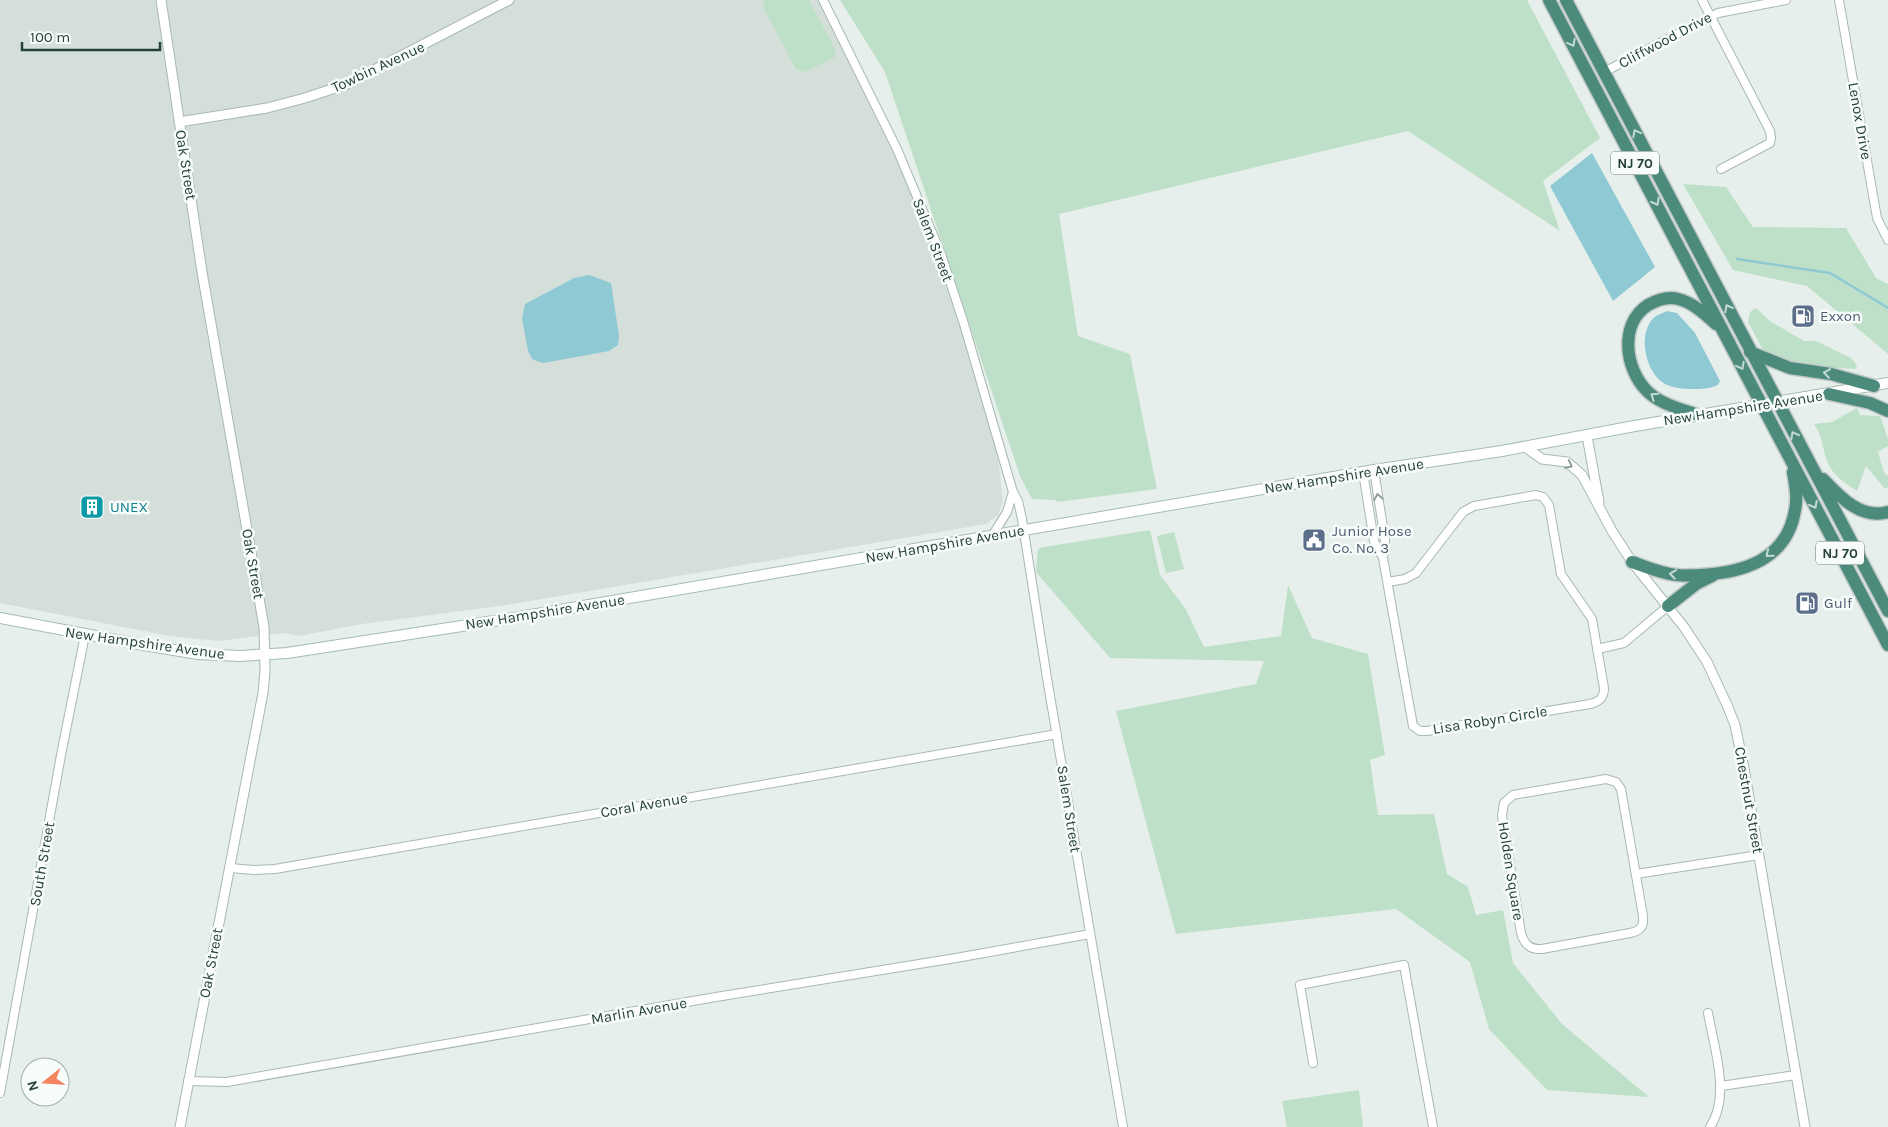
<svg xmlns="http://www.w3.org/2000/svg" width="1888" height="1127" font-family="Karla,sans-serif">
  <rect width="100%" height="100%" fill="#e6efeb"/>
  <!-- built -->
  <polygon fill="#d4dfda" points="0,0 823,0 864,79 941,254 995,430 1003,501 998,515 986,524 507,605 362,624 299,636 284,633 218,641 170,636 0,603"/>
  <!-- green -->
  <g fill="#bfe0c8">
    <polygon points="765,0 809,0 836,51 835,57 805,72 796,69 763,7"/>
    <polygon points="840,0 1527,0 1600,138 1543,181 1560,231 1408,131 1059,214 1078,336 1130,354 1157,489 1057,502 1056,500 1032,499 1020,476 885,72"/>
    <polygon points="1683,184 1726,187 1753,227 1846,228 1876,278 1888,284 1888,354 1807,286 1733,270"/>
    <polygon points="1756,308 1770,321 1804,341 1816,341 1851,358 1854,361 1857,367 1855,369 1802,366 1764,352 1748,322 1750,312"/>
    <path d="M1857,408L1860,415L1880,416L1888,439V446L1878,452L1884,473L1888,476V487L1885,489L1866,466L1857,491C1845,483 1832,475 1827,461C1822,447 1823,437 1814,424L1832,422Z"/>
    <polygon points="1150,530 1160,575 1185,608 1204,647 1281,636 1288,585 1312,638 1368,654 1385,755 1370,760 1378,815 1434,814 1447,874 1468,887 1476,915 1503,910 1513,963 1562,1024 1649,1097 1547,1090 1489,1029 1470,962 1396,909 1176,934 1116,711 1256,684 1264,661 1110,658 1036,572 1038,549 1044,547"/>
    <polygon points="1174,532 1184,569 1166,573 1157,536"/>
    <polygon points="1359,1090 1363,1127 1287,1127 1282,1101"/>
  </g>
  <!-- water -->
  <g fill="#8ec9d4">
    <polygon points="1592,153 1655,267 1613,301 1550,186"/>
    <polygon points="589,275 611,283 619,336 618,345 609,351 543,363 532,359 528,351 522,318 525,304 574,278"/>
    <path d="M1667,311L1677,313L1695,333L1720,381L1718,385C1709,389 1702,389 1692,389C1683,389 1673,388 1665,384C1645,373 1636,331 1656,316C1659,314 1664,313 1667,311Z"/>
  </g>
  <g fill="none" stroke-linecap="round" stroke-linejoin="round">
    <!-- stream -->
    <polyline stroke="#8ec9d4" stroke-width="2.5" points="1737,259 1830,273 1888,308"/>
    <!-- minor casing -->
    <g stroke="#a8b8b2" stroke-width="10">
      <g id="minor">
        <polyline points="823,0 897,149 941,254 964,324 1013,492 1018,501 1022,519 1047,678 1123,1127"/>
        <polyline points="1702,0 1770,131 1771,138 1770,143 1721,169"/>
        <polyline points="1839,0 1877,218 1888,240"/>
        <polyline points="1604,72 1718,13 1786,0"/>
        <path d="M1374,470L1385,540L1383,558L1413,726L1420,731H1427L1590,704C1599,702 1604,698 1604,688L1592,619L1561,574L1549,505L1543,497L1536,495L1474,506L1463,512L1416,573L1405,579L1388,582"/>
        <polyline points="1363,472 1374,541 1383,558"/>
        <polyline points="992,536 1007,512 1013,492"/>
        <polyline points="1597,649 1624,643 1668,606"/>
        <path d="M1606,779L1616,782L1621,789L1643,916C1644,927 1640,931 1630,933L1542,949C1530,950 1524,944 1521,933L1502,816L1504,803L1513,795Z"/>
        <polyline points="230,868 254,870 275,869 1057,734"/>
        <polyline points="1636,874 1759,855"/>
        <path d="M1708,1013C1714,1047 1731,1097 1710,1127"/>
        <polyline points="1313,1063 1300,985 1404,965 1433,1127"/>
        <polyline points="188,1081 227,1082 716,997 956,958 1090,934"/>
        <polyline points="1721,1086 1796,1075"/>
        <polyline points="0,1093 61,755 85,635"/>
      </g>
    </g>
    <!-- tertiary casing -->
    <g stroke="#a8b8b2" stroke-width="11">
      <g id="tertiary">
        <polyline points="161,0 202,272 264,627 265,671 263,693 180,1127"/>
        <polyline points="179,122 267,108 305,98 347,84 509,0"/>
        <polyline points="1587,436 1599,502"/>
        <polyline points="1525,447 1542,459 1567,462 1582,475 1612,531 1632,562 1684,627 1707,662 1727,705 1735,725 1744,768 1805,1127"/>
      </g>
    </g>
    <!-- secondary casing -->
    <g stroke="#a4bbb3" stroke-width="12">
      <polyline id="secondary" points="0,618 138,644 198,654 240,656 287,653 507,619 1374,470 1502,451 1629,427 1888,383"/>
    </g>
    <!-- trunk casing -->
    <g stroke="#c2cac8" stroke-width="15">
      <g id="trunk">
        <polyline points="1549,0 1888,645"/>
        <polyline points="1566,0 1888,611"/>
        <polyline points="1750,352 1790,368 1831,374 1874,386"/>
        <polyline points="1829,394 1870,403 1888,411"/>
        <path d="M1698,415C1681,409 1659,404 1646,390C1625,368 1619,324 1648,305C1657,300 1667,296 1678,299C1692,302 1705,314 1716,324"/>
        <path d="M1823,479C1840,497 1861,520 1888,512"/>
        <path d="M1632,562C1646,567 1660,573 1676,575C1683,576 1691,575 1699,575C1743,573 1787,560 1795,510C1798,497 1795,485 1793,472"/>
        <polyline points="1668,606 1696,584 1712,576"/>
      </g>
    </g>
    <!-- minor -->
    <use href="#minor" stroke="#fff" stroke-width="8"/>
    <!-- tertiary -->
    <use href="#tertiary" stroke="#fff" stroke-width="9"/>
    <!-- secondary -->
    <use href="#secondary" stroke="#fff" stroke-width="10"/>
    <!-- trunk -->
    <use href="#trunk" stroke="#4c8a7c" stroke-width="12"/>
  </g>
  <!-- one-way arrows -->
  <defs><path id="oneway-chevron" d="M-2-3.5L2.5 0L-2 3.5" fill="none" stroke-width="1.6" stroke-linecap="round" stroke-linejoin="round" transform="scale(1.25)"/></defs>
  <g stroke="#c4d9d4">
    <use href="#oneway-chevron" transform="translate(1572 43) rotate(62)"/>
    <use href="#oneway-chevron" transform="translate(1636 133) rotate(-118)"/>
    <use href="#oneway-chevron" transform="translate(1656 202) rotate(62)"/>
    <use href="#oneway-chevron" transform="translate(1728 308) rotate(-118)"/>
    <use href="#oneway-chevron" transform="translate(1741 366) rotate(62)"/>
    <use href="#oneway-chevron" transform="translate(1827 373) rotate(-172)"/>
    <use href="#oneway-chevron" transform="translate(1654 396) rotate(-145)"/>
    <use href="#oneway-chevron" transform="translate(1794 435) rotate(-118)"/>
    <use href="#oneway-chevron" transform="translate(1814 505) rotate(62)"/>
    <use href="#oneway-chevron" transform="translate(1769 554) rotate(140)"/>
    <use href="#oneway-chevron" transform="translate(1673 574) rotate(-171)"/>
  </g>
  <g stroke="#92a09c">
    <use href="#oneway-chevron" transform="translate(1569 465) rotate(27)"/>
    <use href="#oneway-chevron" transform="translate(1378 497) rotate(-99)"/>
  </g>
  <!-- icons -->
  <defs>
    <g id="fuel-square" transform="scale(1.25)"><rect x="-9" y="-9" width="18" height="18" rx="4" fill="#5c6f8a" stroke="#f7fbf9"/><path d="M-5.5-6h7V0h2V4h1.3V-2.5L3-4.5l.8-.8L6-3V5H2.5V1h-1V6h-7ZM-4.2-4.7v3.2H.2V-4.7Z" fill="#fff"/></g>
    <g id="building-square" transform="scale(1.25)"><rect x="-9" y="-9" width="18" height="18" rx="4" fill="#0f9aa8" stroke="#f7fbf9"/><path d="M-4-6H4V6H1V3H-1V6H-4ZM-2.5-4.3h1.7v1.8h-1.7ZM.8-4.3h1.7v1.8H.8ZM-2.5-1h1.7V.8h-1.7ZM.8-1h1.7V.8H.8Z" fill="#fff"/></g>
    <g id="civic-square" transform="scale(1.25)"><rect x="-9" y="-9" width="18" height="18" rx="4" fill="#5c6f8a" stroke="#f7fbf9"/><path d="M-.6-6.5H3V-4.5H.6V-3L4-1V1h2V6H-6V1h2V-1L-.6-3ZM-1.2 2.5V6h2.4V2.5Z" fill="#fff"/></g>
  </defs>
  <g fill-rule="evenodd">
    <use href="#fuel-square" x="1803" y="316"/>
    <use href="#building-square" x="92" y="507"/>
    <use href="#civic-square" x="1314" y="540"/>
    <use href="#fuel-square" x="1807" y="603"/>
  </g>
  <g text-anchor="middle" stroke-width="5" stroke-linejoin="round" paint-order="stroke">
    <!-- shield labels -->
    <g fill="#f7fbf9" stroke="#637a73" stroke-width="1">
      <rect x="1611" y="151.5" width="48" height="23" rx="4"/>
      <rect x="1816" y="541.5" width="48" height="23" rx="4"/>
    </g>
    <g font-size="14" font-weight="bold" fill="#24423a">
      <text x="1635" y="168">NJ 70</text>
      <text x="1840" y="558">NJ 70</text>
    </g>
    <!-- street labels -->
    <g font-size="15" fill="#24423a" stroke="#f7fbf9">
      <text transform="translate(1665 40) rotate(-28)" y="5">Cliffwood Drive</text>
      <text transform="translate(378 67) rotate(-25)" y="5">Towbin Avenue</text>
      <text transform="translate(1860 121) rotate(80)" y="5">Lenox Drive</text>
      <text transform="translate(186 165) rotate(81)" y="5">Oak Street</text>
      <text transform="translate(933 240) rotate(69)" y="5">Salem Street</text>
      <text transform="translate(1743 408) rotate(-9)" y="5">New Hampshire Avenue</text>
      <text transform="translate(1344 476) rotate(-9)" y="5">New Hampshire Avenue</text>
      <text transform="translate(945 544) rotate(-10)" y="5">New Hampshire Avenue</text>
      <text transform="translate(253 564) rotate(80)" y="5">Oak Street</text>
      <text transform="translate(545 612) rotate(-9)" y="5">New Hampshire Avenue</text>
      <text transform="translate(145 643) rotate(8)" y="5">New Hampshire Avenue</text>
      <text transform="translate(1490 720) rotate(-9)" y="5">Lisa Robyn Circle</text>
      <text transform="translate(1749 800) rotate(80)" y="5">Chestnut Street</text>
      <text transform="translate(644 805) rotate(-10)" y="5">Coral Avenue</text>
      <text transform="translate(1069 809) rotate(81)" y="5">Salem Street</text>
      <text transform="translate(42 864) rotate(-80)" y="5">South Street</text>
      <text transform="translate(1511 871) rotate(81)" y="5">Holden Square</text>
      <text transform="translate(211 963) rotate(-79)" y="5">Oak Street</text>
      <text transform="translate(639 1011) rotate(-10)" y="5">Marlin Avenue</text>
    </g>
    <!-- service labels -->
    <g font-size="15" fill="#4e5e75" stroke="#f7fbf9" text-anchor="start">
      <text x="1820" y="321">Exxon</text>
      <text x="1332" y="536">Junior Hose<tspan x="1332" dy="17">Co. No. 3</tspan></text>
      <text x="1824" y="608">Gulf</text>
    </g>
    <!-- culture labels -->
    <g font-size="15" fill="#0d838f" stroke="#f7fbf9" text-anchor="start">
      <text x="110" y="512">UNEX</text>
    </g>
  </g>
  <!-- north arrow -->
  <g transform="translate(45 1082) rotate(253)"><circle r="24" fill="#f7fbf9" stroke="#a3b1ad"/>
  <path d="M0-4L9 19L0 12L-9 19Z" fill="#f4845f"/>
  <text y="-8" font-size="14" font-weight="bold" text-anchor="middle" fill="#24423a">N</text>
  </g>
  <!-- scale -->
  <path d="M22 42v8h138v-8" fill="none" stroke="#24423a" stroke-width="2.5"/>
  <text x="30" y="42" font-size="15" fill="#24423a" stroke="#f7fbf9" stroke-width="4" paint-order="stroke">100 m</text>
</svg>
